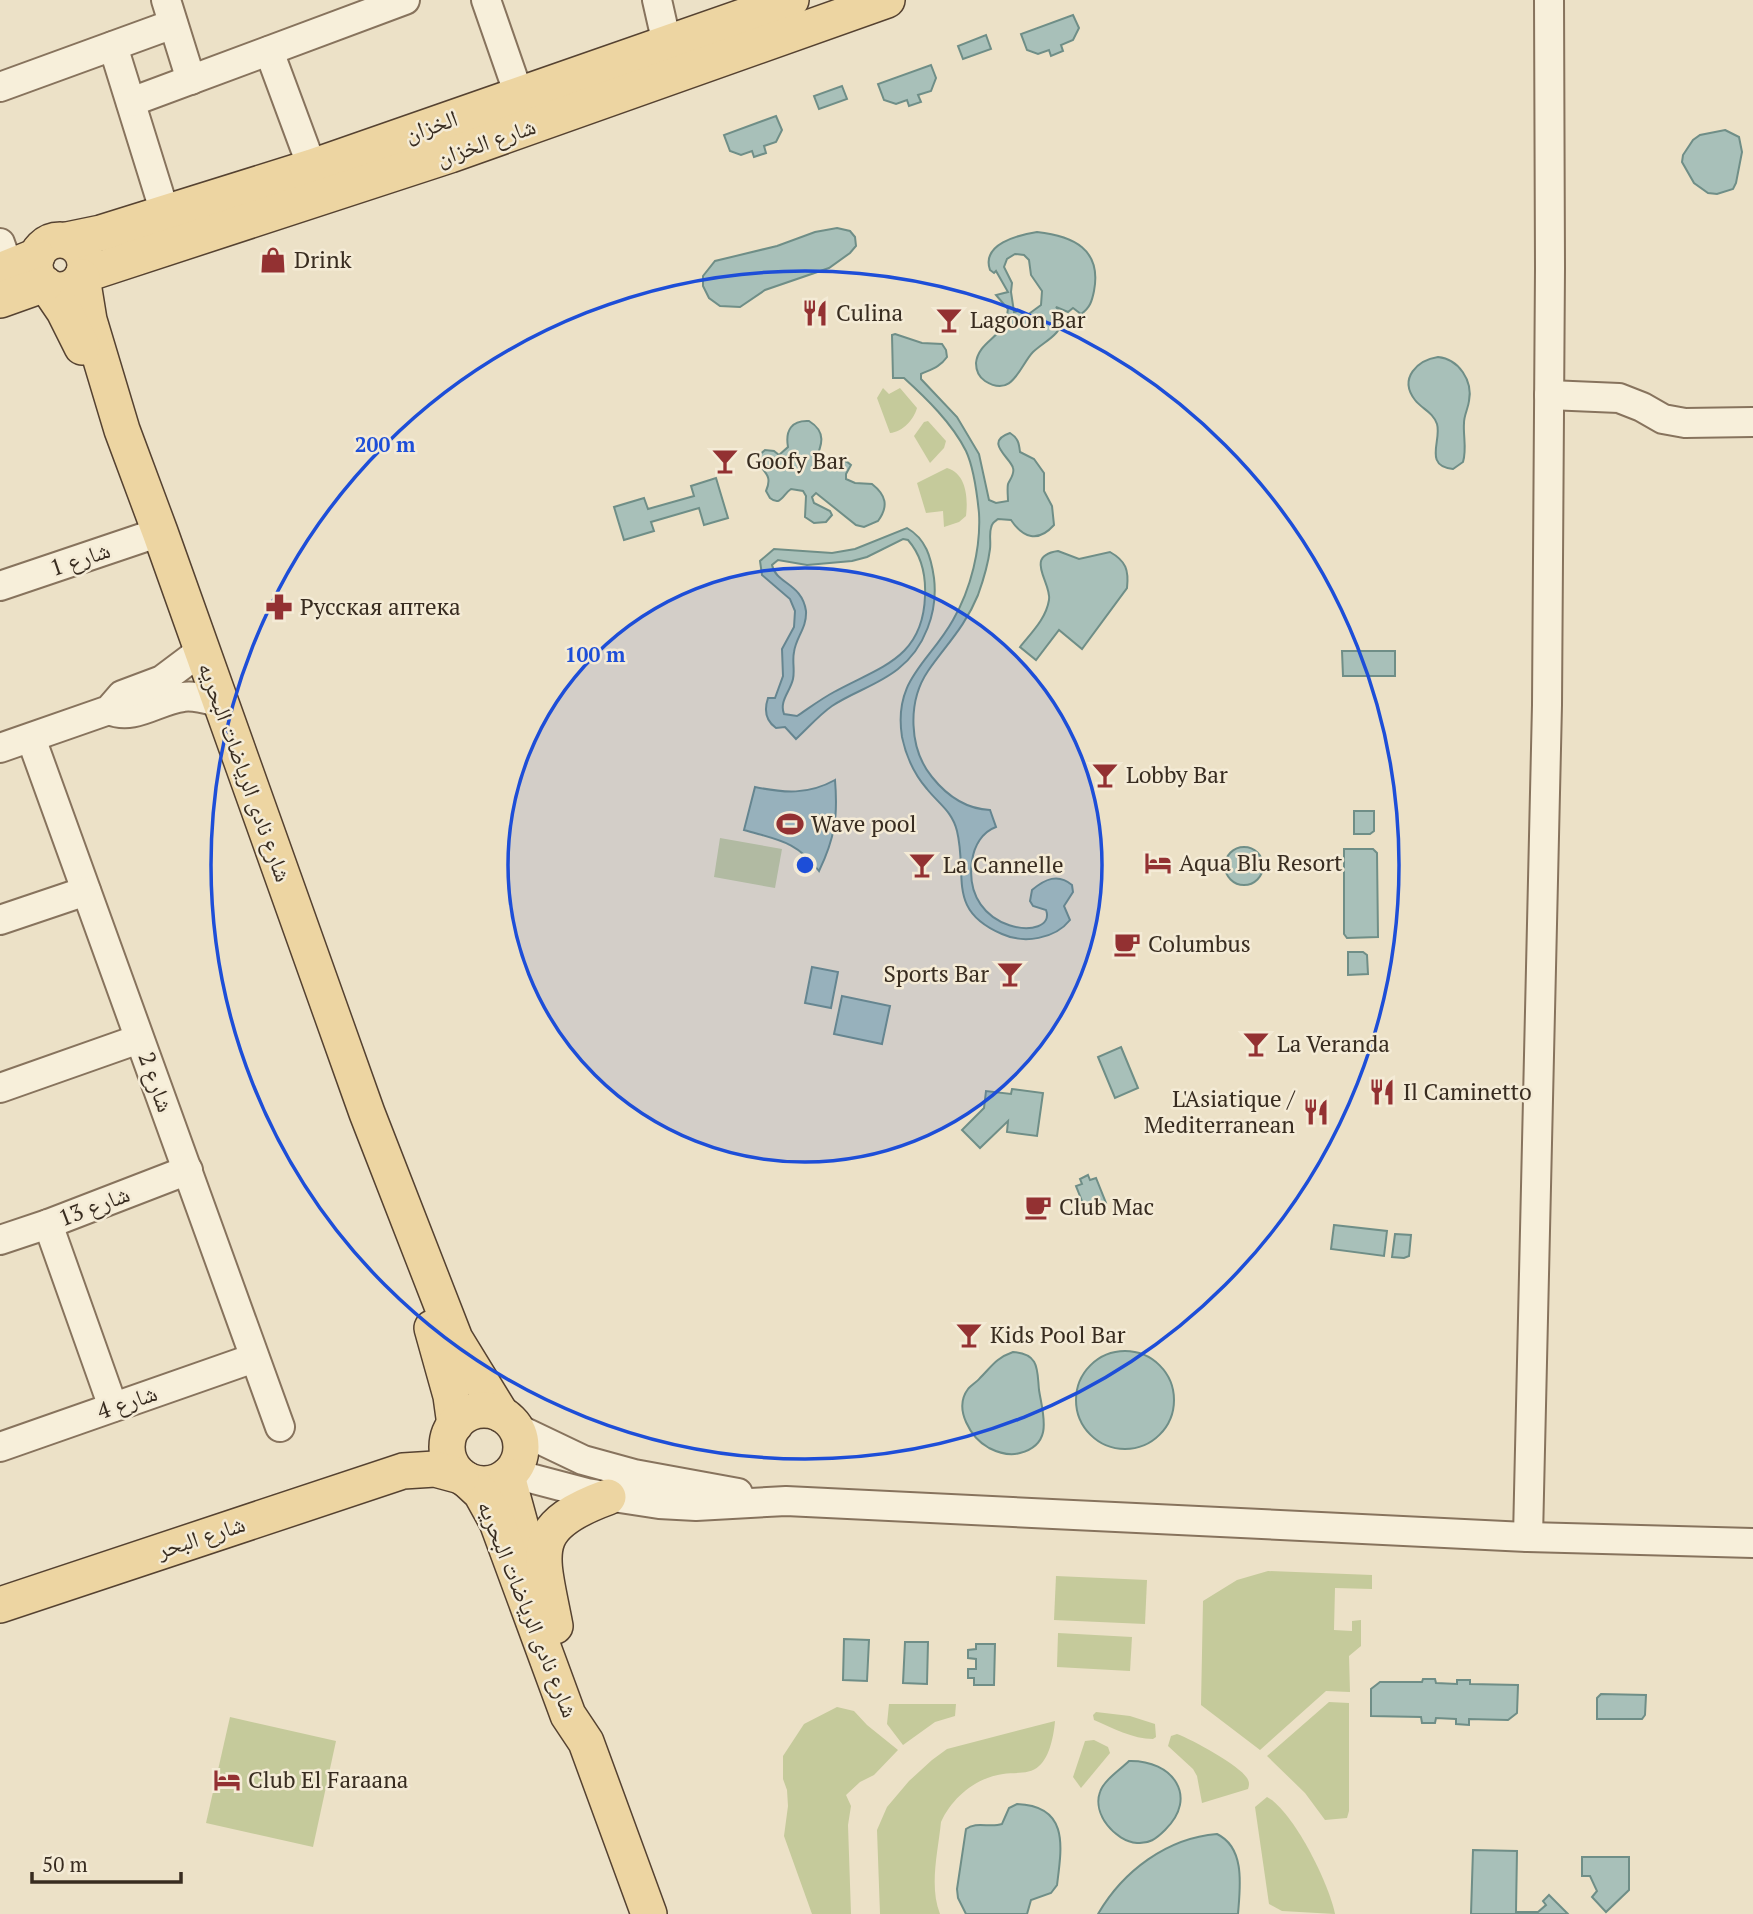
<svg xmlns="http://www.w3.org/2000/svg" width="1753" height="1914" font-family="'PT Serif','Noto Naskh Arabic',serif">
  <rect width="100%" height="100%" fill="#ece1c7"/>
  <!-- green -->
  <g fill="#c5ca9b">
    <path d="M883,388L889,394L900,388L917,408C914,419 903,432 890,433L877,398Z"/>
    <polygon points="928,421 946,441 944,448 930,463 914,436 924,422"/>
    <path d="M947,468C967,474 968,499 966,516L959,522L944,527L943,511L926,513L917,483Z"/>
    <polygon points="720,838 782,849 775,888 714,877"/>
    <polygon points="1268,1571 1372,1575 1372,1589 1335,1588 1334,1630 1352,1631 1352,1621 1361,1620 1361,1646 1349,1656 1350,1692 1326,1691 1260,1750 1201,1705 1203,1601 1237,1580"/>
    <polygon points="1056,1576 1147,1580 1145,1624 1054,1620"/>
    <polygon points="1058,1633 1132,1637 1130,1671 1057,1667"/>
    <polygon points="1329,1702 1349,1703 1349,1811 1347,1818 1325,1820 1305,1793 1267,1756"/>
    <polygon points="889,1704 956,1704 955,1716 935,1722 903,1745 887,1724"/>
    <polygon points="837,1707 854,1711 867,1725 898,1750 874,1775 860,1782 846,1795 851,1806 848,1825 851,1914 812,1914 784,1836 788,1806 787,1790 783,1779 783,1756 804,1724"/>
    <path d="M1096,1712L1130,1716L1155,1724L1156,1737L1153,1739C1133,1739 1112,1728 1094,1720L1093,1715Z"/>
    <polygon points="230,1717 336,1741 313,1847 206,1823"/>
    <path d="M1055,1721C1054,1734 1050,1757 1039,1766C1030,1775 1015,1772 1003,1774C975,1778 952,1798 941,1822C938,1852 929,1886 940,1914H880L877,1830L887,1807L909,1781L932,1760L947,1749Z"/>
    <path d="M1177,1734C1193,1740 1239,1765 1247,1778C1250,1783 1249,1785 1248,1789L1202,1803L1197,1776L1193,1769L1168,1746L1171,1736Z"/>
    <polygon points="1094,1740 1108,1747 1110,1753 1081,1788 1073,1777 1085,1741"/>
    <path d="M1267,1797C1294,1812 1329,1884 1335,1914L1282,1911L1269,1904L1255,1807Z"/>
  </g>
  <!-- water -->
  <g fill="#a8c0b9" stroke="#6f8e87" stroke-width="2" fill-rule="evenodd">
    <polygon points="1073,15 1079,28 1073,40 1061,45 1063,51 1051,56 1049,50 1038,54 1027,50 1021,34"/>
    <polygon points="986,35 991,49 963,59 958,46"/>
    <polygon points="931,65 936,78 931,91 918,95 921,102 909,106 907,100 896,104 884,100 878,84"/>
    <polygon points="842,86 847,99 819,109 814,96"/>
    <polygon points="776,116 782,130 776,142 764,146 766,153 754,157 752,151 741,155 730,151 724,135"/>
    <polygon points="1725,130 1739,137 1742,152 1736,183 1733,189 1717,194 1708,193 1694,183 1682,162 1683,155 1693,140 1700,135"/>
    <polygon points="837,228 850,231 855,237 856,246 850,253 829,268 765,290 740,307 720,306 709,298 703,286 703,276 715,261 777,246 815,232"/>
    <path d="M1037,232C1073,236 1102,249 1094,291C1092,301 1090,308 1081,314L1073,308L1068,312L1056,307L1064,317C1060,336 1046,340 1033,352C1020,365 1013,399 985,381C979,377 976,370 976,363C978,344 997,339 1004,324C1007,320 1007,314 1008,309L996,295L1008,292L996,271L994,273L990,270C981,244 1018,235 1037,232ZM1015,254L1024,255L1029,260L1031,275L1042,291L1041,305L1026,316L1019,311L1014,312L1011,292L1012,283L1004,267L1007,259Z"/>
    <path d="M895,334L922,343L942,344L946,350L947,357C940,367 932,369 921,374V379L957,417L979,454L989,500L996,503L1008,501C1008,496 1007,489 1008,484C1010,479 1015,474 1013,468C1011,458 983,442 1010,433C1018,438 1019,443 1020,452L1034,459L1044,473V491L1052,506L1054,525C1038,543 1023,538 1011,520L998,519C994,522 992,523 991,528C989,534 991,542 990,549C988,565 983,581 978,595C965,627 946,645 928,671C907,702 909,749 932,777C948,797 966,809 990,810L996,827C982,832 974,846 972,861C961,935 1058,942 1046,910L1033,906L1030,901L1032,890C1045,879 1058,873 1072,885L1073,892L1064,906L1070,920C1055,939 1024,944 1002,934C946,910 968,876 957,831C952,811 939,804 927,789C914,774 906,756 902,737C893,679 929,663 953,620C971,589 981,548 979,513C977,493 974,468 966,451C952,423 926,398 904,378H893L892,335Z"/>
    <path d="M1438,357C1459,359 1473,381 1469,401C1468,409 1464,415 1464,423C1463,436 1467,449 1463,462L1453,469C1423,466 1442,440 1437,424C1433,412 1422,409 1415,400C1398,378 1418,360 1438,357Z"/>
    <path d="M809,421C827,432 822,445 815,461L821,466C830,459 842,456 851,465L846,474V479L855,483L872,484C886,495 889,506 878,521L864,527L856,525L816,493L812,497L814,503L830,511L832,515L826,522L814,523L805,517L806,496L803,491L791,489C783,494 781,507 770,498L766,491C773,475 764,473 757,461L758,456L765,450L774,451L779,455L788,447C785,430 792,420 809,421Z"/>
    <polygon points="716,478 728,518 704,525 699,508 651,522 654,531 624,540 614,507 644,498 648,509 694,496 691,486"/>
    <path d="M907,528C926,539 931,557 934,578C938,611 925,648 898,669C878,685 853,692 832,706C819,715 808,728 796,739L785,727L776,728C766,721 764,710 768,698H775L783,676L782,649L794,627L795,611L790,599L762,575L760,561L774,549L832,553L855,549ZM903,539L908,540C922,556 926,575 925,596C923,659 879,667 834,692C821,699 809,708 797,716L784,714C779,701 790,692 793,679C795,670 792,661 794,652C796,637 807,628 806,611C802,583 776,584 772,565L778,560L807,565L852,561L867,557Z"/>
    <path d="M1058,551L1079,559L1110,552C1126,561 1129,570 1127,588L1082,649L1059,630L1036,660L1020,647C1031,633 1046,619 1049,600C1052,583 1023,556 1058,551Z"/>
    <polygon points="1342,651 1395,651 1395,676 1343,676"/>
    <path d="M835,780C838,816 835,838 819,871C797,841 778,840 744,830L755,787C784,793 808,795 835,780Z"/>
    <polygon points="1354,811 1374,811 1374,831 1370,834 1354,834"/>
    <circle cx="1244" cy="866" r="19"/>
    <polygon points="1344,849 1373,849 1377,853 1378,937 1347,938 1344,934"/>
    <polygon points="1348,952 1363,952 1367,955 1368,974 1348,975"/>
    <polygon points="812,967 838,972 831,1008 805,1003"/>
    <polygon points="842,996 890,1006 882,1044 834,1034"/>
    <polygon points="1121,1047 1138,1088 1115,1098 1098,1057"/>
    <polygon points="1012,1089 1043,1093 1037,1136 1007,1132 1008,1121 980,1148 962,1130 984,1108 986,1091 1011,1094"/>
    <polygon points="1088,1175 1090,1180 1096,1178 1106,1203 1086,1211 1076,1186 1082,1184 1080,1179"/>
    <polygon points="1334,1225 1387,1231 1384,1256 1331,1249"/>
    <polygon points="1395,1234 1411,1235 1409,1256 1404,1258 1392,1257"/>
    <circle cx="1125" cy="1400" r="49"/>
    <path d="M1013,1352C1040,1354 1037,1370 1039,1390C1043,1415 1054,1444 1020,1453C1010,1456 999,1453 989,1448C971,1438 953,1409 968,1389C971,1385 977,1382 980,1378C992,1366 996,1358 1013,1352Z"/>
    <polygon points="844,1639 869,1640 867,1681 843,1680"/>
    <polygon points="905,1642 928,1642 927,1684 903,1683"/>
    <polygon points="976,1644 995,1644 994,1685 974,1685 974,1678 968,1678 968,1669 976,1669 976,1659 968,1658 968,1650 976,1649"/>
    <polygon points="1423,1679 1435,1679 1436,1683 1457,1684 1457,1680 1470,1680 1470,1684 1518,1685 1517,1713 1508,1720 1469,1719 1469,1725 1456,1724 1456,1719 1436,1718 1435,1723 1422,1723 1421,1717 1371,1716 1371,1689 1380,1682 1422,1682"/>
    <polygon points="1601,1694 1646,1695 1645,1715 1642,1719 1597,1719 1597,1698"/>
    <path d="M1129,1761C1173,1760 1199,1797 1165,1830C1156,1839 1149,1844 1137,1843C1115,1841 1092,1814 1100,1792C1104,1780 1120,1770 1129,1761Z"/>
    <path d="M1017,1804C1069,1806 1062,1846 1057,1885L1051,1893L1031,1900L1027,1914H966L958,1898L957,1889L966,1829C976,1821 990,1828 1002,1824L1009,1808Z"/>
    <path d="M1217,1834C1246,1848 1240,1888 1238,1914H1098C1123,1871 1167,1838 1217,1834Z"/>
    <polygon points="1473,1850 1517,1851 1516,1912 1538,1912 1546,1905 1543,1901 1549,1895 1568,1914 1471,1914"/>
    <polygon points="1582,1857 1629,1857 1629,1890 1606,1912 1592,1897 1597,1891 1590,1876 1582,1876"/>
  </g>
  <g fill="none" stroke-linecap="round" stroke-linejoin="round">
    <!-- minor casing -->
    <g stroke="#87735d" stroke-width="32">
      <g id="minor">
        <polyline points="166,0 191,80"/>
        <polyline points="486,0 519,95"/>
        <polyline points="657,0 667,44"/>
        <polyline points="113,46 165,213"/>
        <polyline points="269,51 312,167"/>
        <polyline points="0,87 173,24"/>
        <polyline points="131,102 405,0"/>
        <polyline points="0,243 9,268"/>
        <polyline points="1549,395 1619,398 1642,407 1663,419 1685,423 1753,422"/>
        <polyline points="0,586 160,532"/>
        <path d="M109,710C135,721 157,700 183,697C195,695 209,700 221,703"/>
        <polyline points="31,738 280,1427"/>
        <polyline points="0,748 109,710 122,695 162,680 202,650"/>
        <polyline points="0,920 86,891"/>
        <polyline points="0,1088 139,1039"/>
        <polyline points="48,1224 113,1407"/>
        <polyline points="0,1240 48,1224 188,1170"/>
        <polyline points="516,1428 583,1460 634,1474 738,1493"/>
        <polyline points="0,1447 254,1358"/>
        <polyline points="511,1473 587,1493 659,1504 696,1506 786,1501 1528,1537 1753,1543"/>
        <polyline points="1528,1537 1547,705 1550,268 1549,0"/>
      </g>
    </g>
    <!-- major casing -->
    <g stroke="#554231" stroke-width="38">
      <g id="major">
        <polyline points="67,240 101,233 312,167 791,0"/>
        <circle cx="60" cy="265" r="25"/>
        <polyline points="0,271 37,256"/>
        <polyline points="83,275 450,155 887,0"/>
        <polyline points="82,277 89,320 122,430 160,532 367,1113 455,1339 501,1414"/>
        <polyline points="47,286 64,311 82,347"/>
        <polyline points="0,300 45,284"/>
        <polyline points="432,1328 451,1396 455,1425"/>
        <circle cx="484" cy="1447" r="37"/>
        <polyline points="507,1476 525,1542"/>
        <polyline points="467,1480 481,1493 497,1522 568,1715 586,1742 649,1914"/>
        <polyline points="0,1605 403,1471 435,1469 461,1476"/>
        <path d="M555,1626C541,1552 526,1527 608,1497"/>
      </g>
    </g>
    <!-- minor -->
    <use href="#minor" stroke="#f7efda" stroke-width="28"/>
    <!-- major -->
    <use href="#major" stroke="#edd5a2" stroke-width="35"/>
  </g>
  <!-- distance rings -->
  <circle cx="805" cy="865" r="297" fill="#1d4ed8" fill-opacity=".12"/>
  <g fill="none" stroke="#1d4ed8" stroke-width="3.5">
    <circle cx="805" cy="865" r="297"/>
    <circle cx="805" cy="865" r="594"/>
  </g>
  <!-- icons -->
  <defs>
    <g id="shop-bare" transform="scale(2.1)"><path d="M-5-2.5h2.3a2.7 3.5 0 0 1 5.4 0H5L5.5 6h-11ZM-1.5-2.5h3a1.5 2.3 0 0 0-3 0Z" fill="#933132" stroke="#f4ebd6" stroke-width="2.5" paint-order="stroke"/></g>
    <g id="restaurant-bare" transform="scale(2.1)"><path d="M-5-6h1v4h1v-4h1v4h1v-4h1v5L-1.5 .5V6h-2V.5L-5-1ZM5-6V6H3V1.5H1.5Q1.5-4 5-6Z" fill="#933132" stroke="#f4ebd6" stroke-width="2.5" paint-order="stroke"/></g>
    <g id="bar-bare" transform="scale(2.1)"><path d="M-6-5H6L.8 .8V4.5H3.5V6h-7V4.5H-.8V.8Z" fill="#933132" stroke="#f4ebd6" stroke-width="2.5" paint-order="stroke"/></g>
    <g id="pharmacy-bare" transform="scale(2.1)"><path d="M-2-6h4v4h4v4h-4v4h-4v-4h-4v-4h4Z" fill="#933132" stroke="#f4ebd6" stroke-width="2.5" paint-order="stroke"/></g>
    <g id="stadium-bare" transform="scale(2.1)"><path d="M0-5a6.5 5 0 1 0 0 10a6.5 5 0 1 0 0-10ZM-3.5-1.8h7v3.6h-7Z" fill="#933132" stroke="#f4ebd6" stroke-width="2.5" paint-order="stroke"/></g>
    <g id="hotel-bare" transform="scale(2.1)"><path d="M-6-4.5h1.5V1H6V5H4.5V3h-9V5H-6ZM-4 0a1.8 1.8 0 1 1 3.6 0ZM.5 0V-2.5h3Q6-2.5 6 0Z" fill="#933132" stroke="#f4ebd6" stroke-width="2.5" paint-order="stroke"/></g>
    <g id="cafe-bare" transform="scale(2.1)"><path d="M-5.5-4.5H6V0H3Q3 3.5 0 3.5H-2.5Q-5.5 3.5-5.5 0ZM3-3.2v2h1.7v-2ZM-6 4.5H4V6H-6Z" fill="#933132" stroke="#f4ebd6" stroke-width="2.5" paint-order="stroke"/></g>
  </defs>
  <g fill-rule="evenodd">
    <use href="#shop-bare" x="273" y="260"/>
    <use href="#restaurant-bare" x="815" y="313"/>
    <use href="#bar-bare" x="949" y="320"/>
    <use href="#bar-bare" x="725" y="461"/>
    <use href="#pharmacy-bare" x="279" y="607"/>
    <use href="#bar-bare" x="1105" y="775"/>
    <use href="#stadium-bare" x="790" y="824"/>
    <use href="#hotel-bare" x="1158" y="863"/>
    <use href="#bar-bare" x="922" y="865"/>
    <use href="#cafe-bare" x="1127" y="944"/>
    <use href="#bar-bare" x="1010" y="974"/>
    <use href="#bar-bare" x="1256" y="1044"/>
    <use href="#restaurant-bare" x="1382" y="1092"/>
    <use href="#restaurant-bare" x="1316" y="1112"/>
    <use href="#cafe-bare" x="1038" y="1207"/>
    <use href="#bar-bare" x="969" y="1335"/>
    <use href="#hotel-bare" x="227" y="1780"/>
  </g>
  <g text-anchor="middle" stroke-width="5" stroke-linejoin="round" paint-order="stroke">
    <!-- street labels -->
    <g font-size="23" fill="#382c20" stroke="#f4ebd6">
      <text transform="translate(431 126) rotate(-19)" y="8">الخزان</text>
      <text transform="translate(486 142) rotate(-19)" y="8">شارع الخزان</text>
      <text transform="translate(80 559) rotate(-19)" y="8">شارع 1</text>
      <text transform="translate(245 772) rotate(70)" y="8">شارع نادى الرياضات البحريه</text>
      <text transform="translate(156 1082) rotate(70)" y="8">شارع 2</text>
      <text transform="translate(94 1206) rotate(-21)" y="8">شارع 13</text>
      <text transform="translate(127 1402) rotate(-19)" y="8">شارع 4</text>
      <text transform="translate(201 1537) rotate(-18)" y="8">شارع البحر</text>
      <text transform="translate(528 1609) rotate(68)" y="8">شارع نادى الرياضات البحريه</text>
    </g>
    <!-- poi labels -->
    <g font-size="23" fill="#382c20" stroke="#f4ebd6" text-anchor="start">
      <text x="294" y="268">Drink</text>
      <text x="836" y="321">Culina</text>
      <text x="970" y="328">Lagoon Bar</text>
      <text x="746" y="469">Goofy Bar</text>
      <text x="300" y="615">Русская аптека</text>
      <text x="1126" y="783">Lobby Bar</text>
      <text x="811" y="832">Wave pool</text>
      <text x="1179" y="871">Aqua Blu Resort</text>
      <text x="943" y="873">La Cannelle</text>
      <text x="1148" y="952">Columbus</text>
      <text x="989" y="982" text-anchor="end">Sports Bar</text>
      <text x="1277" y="1052">La Veranda</text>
      <text x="1403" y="1100">Il Caminetto</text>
      <text x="1295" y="1107" text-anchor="end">L'Asiatique /<tspan x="1295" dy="26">Mediterranean</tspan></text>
      <text x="1059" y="1215">Club Mac</text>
      <text x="990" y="1343">Kids Pool Bar</text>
      <text x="248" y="1788">Club El Faraana</text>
    </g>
  </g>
  <circle cx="805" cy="865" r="10" fill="#1d4ed8" stroke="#f4ebd6" stroke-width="3.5"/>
  <g font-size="21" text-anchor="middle" font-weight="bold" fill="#1d4ed8" stroke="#f4ebd6" stroke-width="5" stroke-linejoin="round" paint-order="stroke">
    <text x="385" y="452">200 m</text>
    <text x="595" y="662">100 m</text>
  </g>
  <!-- scale -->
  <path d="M32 1872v10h149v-10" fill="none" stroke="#382c20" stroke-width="3.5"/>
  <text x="42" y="1872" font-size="21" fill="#382c20" stroke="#f4ebd6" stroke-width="5" paint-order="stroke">50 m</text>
</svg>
